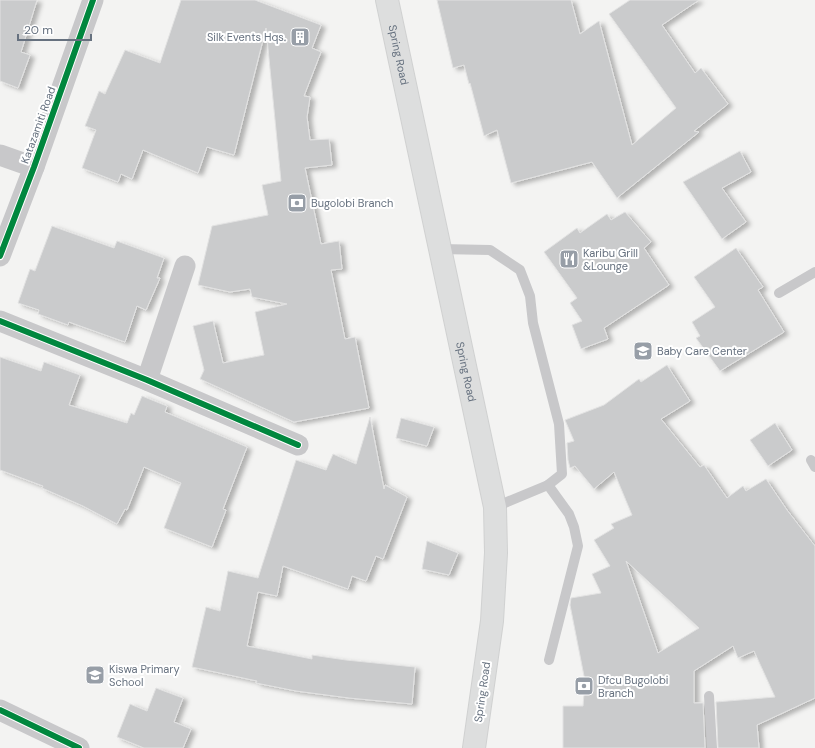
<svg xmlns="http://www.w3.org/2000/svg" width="815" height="748" font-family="'DM Sans',sans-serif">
  <defs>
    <filter id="shadow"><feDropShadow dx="4.5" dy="2.5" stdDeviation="2" flood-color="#0004"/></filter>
  </defs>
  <rect width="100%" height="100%" fill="#f3f3f2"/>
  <!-- building -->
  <g fill="#cacbcc" stroke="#e2e2e2" fill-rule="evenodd" filter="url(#shadow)">
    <polygon points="0,0 37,0 21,52 30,55 18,88 0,81"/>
    <polygon points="181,0 255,0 321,25 312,48 321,52 304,96 310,97 307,117 310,140 329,139 332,165 305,168 321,244 339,241 342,269 331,270 345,339 355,337 369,408 294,422 200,379 204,370 193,326 213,321 223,363 264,355 255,312 287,304 252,297 250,289 230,292 198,285 212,226 268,215 262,185 281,181 266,28 234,155 207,147 198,173 143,150 132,179 121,174 118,182 82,168 96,130 85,126 99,91 105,94 125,50 160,63"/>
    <polygon points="437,0 571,0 580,34 599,21 632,145 676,108 609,14 630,0 699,0 662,25 695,73 701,68 728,104 694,131 699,132 617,198 592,162 511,183 497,130 484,136 470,83 469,84 464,65 453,68"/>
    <polygon points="740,151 751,172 722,188 746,222 722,239 683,182"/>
    <polygon points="625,212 651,242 644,248 669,285 604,328 608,339 581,349 572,325 582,321 570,303 577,298 544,252 577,228 580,233 607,214 611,220"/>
    <polygon points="52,226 114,248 117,241 164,258 157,278 160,278 146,310 137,306 125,342 69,322 68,325 38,314 39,310 18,303 30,269 35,271"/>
    <polygon points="736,248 763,287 758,290 784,332 720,371 696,338 700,336 692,322 715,307 694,277"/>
    <polygon points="0,357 41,371 44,362 80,375 69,405 127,423 131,413 134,415 142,396 167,406 165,412 247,447 223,509 226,510 212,547 164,528 181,483 144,467 127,510 125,509 117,524 83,506 42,488 43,486 0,470"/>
    <path d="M667,365L690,401L661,419L700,467L704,465L727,498L743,486L746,491L766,479L787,510L815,546V698L757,725L759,748H718L716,702L775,697L754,651L738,658L733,646L694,671V703H703L705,748H563V706H583L585,681L570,605L571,598L601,593L592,574L610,566L594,540L614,528L611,524L632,515L614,472L594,489L575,466L570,468L568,460L567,443L574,441L565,420L604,405L639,379L641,382ZM626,561L699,628L658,653Z"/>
    <polygon points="370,417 384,489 385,485 407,497 383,559 376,556 366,581 352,576 348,589 283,566 277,596 258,592 247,646 312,659 312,655 346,660 415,667 412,704 349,698 296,691 256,683 257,681 192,667 206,607 220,611 228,571 258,578 296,460 326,470 333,454 356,464"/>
    <polygon points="401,418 434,427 427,446 396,438"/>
    <polygon points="775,423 792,450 768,466 750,440"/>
    <polygon points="427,541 458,553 449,575 422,569"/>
    <polygon points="156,688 183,698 174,722 191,729 183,748 144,748 117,737 130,704 147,711"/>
  </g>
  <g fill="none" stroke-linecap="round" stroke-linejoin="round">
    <!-- secondary casing -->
    <g stroke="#d0d1d1" stroke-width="24">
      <g id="secondary">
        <path id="s1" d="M387,0L495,507L496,553L492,621L474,748"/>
      </g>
    </g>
    <!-- service -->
    <g stroke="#c8c8ca" stroke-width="10">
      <polyline points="440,249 490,250 520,270 530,296 533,323 559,424 562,474 548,485 495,507"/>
      <polyline points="779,293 815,272"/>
      <polyline points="811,460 815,467"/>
      <polyline points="548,485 569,514 574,527 578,546 549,660"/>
      <polyline points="709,696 712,748"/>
    </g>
    <!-- minor -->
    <g stroke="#c8c8ca" stroke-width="21">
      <polyline points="0,155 34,167"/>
      <polyline points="0,256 34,167 93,0"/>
      <polyline points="0,321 147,380 298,445"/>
      <polyline points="147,380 185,266"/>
      <polyline points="0,710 79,748"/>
    </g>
    <!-- secondary -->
    <use href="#secondary" stroke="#dddede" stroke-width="22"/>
    <!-- cycleway casing -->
    <g stroke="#fff" stroke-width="8">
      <g id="cycleway">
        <polyline points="0,256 34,167 93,0"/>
        <polyline points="0,321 147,380 298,445"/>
        <polyline points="0,710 79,748"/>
      </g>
    </g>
    <!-- cycleway -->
    <use href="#cycleway" stroke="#00873e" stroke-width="6"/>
  </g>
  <!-- icons -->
  <defs>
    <g id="building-square" transform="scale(1)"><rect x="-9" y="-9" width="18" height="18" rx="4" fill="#979ea7" stroke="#fff"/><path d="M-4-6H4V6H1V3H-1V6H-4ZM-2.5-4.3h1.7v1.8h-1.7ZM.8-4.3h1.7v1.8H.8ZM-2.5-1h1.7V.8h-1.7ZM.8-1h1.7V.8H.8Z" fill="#fff"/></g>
    <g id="bank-square" transform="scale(1)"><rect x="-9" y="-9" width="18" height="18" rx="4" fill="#979ea7" stroke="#fff"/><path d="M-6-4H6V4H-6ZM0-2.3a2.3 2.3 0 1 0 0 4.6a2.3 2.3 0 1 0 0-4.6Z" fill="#fff"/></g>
    <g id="restaurant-square" transform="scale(1)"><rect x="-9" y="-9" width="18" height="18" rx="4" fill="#979ea7" stroke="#fff"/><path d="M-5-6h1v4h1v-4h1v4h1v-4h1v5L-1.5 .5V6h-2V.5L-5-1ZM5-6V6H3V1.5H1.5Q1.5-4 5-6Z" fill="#fff"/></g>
    <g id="school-square" transform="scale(1)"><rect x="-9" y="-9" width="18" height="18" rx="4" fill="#979ea7" stroke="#fff"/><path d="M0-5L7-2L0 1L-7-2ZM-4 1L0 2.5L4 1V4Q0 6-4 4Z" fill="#fff"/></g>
  </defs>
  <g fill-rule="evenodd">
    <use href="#building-square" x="300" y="37"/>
    <use href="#bank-square" x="297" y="203"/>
    <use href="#restaurant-square" x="569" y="259"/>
    <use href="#school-square" x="643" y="351"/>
    <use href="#school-square" x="95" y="675"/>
    <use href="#bank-square" x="584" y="686"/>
  </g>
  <g text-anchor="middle" stroke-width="4" stroke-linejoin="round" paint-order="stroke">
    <!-- poi labels -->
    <g font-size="11" fill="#66717f" stroke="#fff" text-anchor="start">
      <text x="286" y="41" text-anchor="end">Silk Events Hqs.</text>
      <text x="311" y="207">Bugolobi Branch</text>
      <text x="583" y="257">Karibu Grill<tspan x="583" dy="13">&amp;Lounge</tspan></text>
      <text x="657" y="355">Baby Care Center</text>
      <text x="109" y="673">Kiswa Primary<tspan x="109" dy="13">School</tspan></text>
      <text x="598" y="684">Dfcu Bugolobi<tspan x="598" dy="13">Branch</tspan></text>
    </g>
    <!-- street labels -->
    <g font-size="11" fill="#66717f" stroke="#fff">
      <text dy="4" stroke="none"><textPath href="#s1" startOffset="56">Spring Road</textPath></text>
      <text transform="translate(38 125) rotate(-70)" y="4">Katazamiti Road</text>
      <text dy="4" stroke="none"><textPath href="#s1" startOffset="380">Spring Road</textPath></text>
      <text transform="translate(482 692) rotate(-82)" y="4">Spring Road</text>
    </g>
  </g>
  <!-- scale -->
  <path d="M18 34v6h73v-6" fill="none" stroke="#66717f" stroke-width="2"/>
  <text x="24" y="34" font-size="12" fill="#66717f" stroke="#ffffff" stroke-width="3" paint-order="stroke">20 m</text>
</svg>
